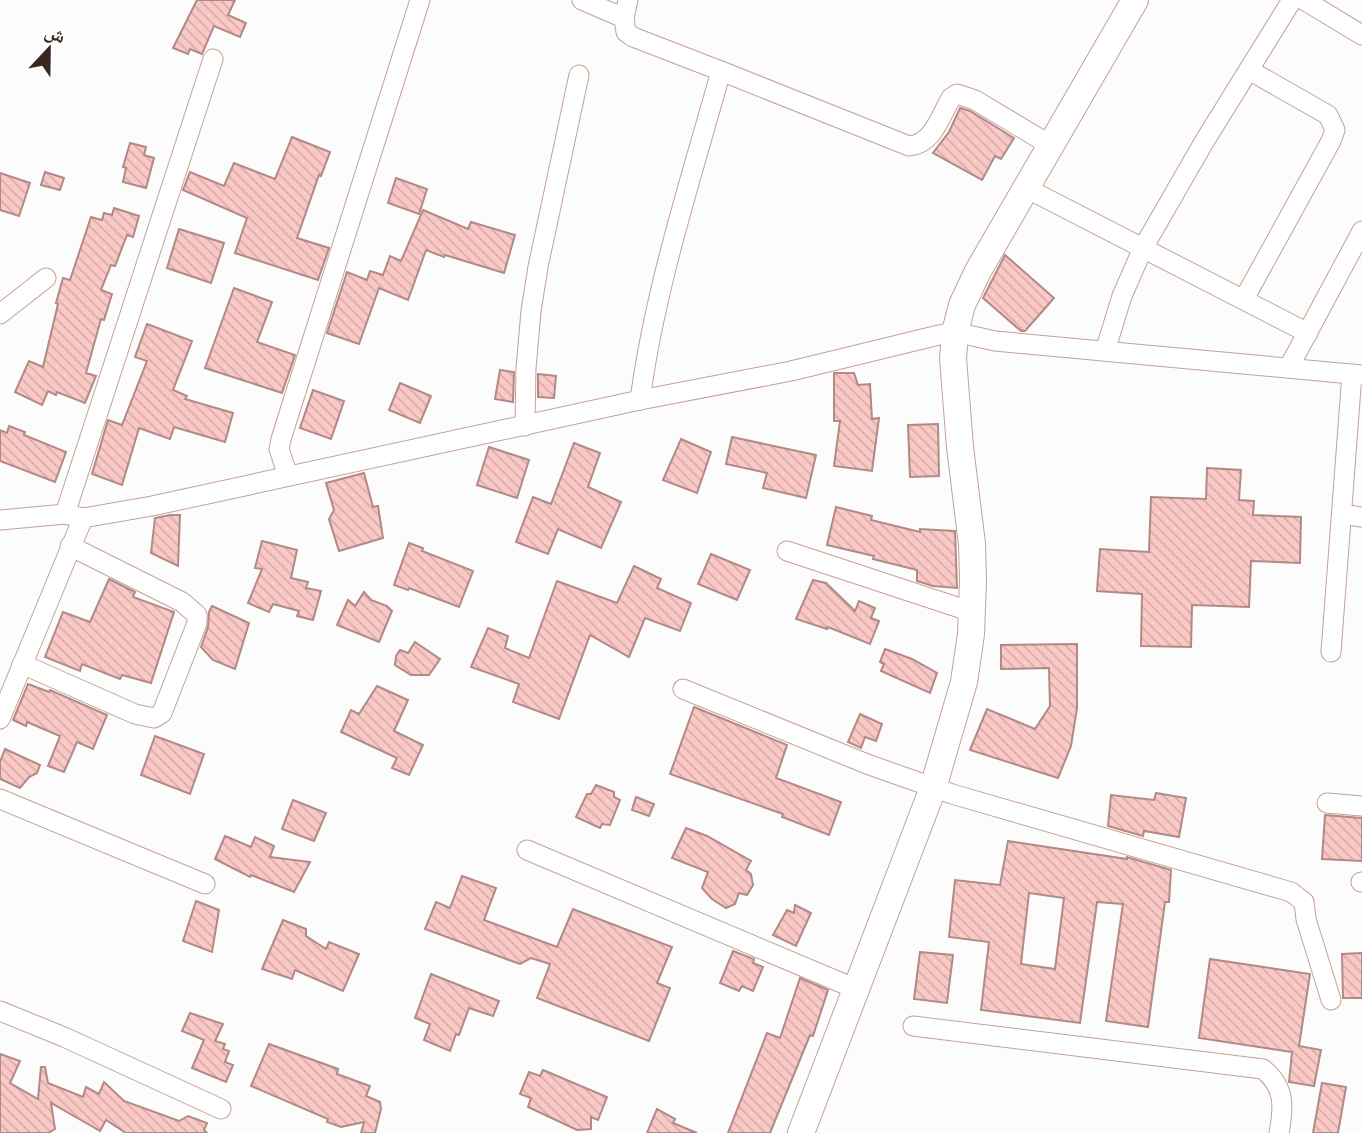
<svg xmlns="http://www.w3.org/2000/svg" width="1362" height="1133" font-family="'Fira Sans','Noto Naskh Arabic',sans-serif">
  <defs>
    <pattern id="building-back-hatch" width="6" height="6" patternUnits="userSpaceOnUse" patternTransform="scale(1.75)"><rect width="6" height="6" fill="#fac9c5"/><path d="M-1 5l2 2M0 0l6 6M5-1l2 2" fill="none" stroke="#d7ada9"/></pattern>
  </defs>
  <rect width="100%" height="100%" fill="#fcfcfc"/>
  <!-- building -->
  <g fill="url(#building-back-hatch)" stroke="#b18986" stroke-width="2" fill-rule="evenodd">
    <polygon points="197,0 235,0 228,15 246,23 240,37 214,26 202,54 190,49 188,54 173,48"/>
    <polygon points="960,108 970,111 1014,138 1001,159 995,156 982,180 933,153 949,132"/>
    <polygon points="292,137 330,152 321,176 319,175 297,238 329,248 318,280 235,253 247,218 183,190 190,172 224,186 234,163 275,179"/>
    <polygon points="130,143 146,147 144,155 154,158 146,188 123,182 126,168 123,167"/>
    <polygon points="45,172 64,178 60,190 41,185"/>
    <polygon points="0,173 30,183 19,216 0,210"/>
    <polygon points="396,178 427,189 419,214 388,203"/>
    <polygon points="114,208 139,216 133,237 127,235 115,266 111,265 101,290 112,294 104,320 101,319 86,373 96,376 85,403 57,392 56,395 48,391 42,405 15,392 29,361 43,367 58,304 56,303 63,278 70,280 91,217 102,220 104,213 112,215"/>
    <polygon points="423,210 468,229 471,222 515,235 504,273 445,255 444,257 426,250 408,300 379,288 359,344 327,333 347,272 367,280 370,271 383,275 390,256 401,261"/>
    <polygon points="179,229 224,243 211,283 167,268"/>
    <polygon points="1005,255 1054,298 1025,331 1021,331 983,298"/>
    <polygon points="234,288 272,302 257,342 295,355 282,393 205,368"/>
    <polygon points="147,324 192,341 173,390 187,396 185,399 233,413 225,442 174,427 170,439 139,428 122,485 92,474 108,420 122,425 147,361 135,357"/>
    <polygon points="500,370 514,372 513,402 495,399"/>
    <polygon points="834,373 854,373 858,385 870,384 872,419 879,418 872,471 834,466 840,421 834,421"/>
    <polygon points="538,374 556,376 554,398 538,397"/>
    <polygon points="400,383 431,396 420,423 389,410"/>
    <polygon points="313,390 344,401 331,439 300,428"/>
    <polygon points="938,424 939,476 910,477 908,425"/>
    <polygon points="9,426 25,432 24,435 66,452 55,482 0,461 0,430 7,433"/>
    <polygon points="732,437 816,455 806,498 763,488 767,473 726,464"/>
    <polygon points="681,439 711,452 697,493 663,480"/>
    <polygon points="574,443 600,453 588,487 621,502 601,548 558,529 548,554 516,542 533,497 551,504"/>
    <polygon points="489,447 529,460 517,498 477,485"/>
    <polygon points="1207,468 1241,470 1239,500 1254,501 1253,515 1301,517 1300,563 1251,561 1249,607 1192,605 1191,647 1141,646 1142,594 1097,591 1100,549 1149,552 1151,497 1206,499"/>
    <polygon points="364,473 373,507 378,506 383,538 339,551 329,519 334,510 326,483"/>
    <polygon points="836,507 872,516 871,520 920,532 920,529 955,531 957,588 933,586 917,581 917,570 873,559 874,556 827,545"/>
    <polygon points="170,515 180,515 178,566 151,553 155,518"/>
    <polygon points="262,541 297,550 291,578 308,582 306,588 321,591 313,620 297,616 299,611 273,604 269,612 248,603 262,569 255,568"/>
    <polygon points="409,543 423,548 422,551 473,571 459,607 409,588 408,590 394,585"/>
    <polygon points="711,554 750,570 737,600 698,584"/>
    <polygon points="634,566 661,579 657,588 691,603 680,631 645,618 629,657 590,635 559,719 513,702 519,684 471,667 488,628 508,636 505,648 529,658 557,581 617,603"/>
    <polygon points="109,579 135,592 133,597 174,612 151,683 122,675 120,679 82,664 80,671 45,657 63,612 90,622"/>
    <polygon points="813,580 826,583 855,611 859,601 875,608 871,618 879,621 870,644 828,627 827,629 796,619"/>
    <polygon points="364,592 371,600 387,606 392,611 379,642 337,625 348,600 355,606"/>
    <polygon points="212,606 249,623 235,669 213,660 201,647 208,627 209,612"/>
    <polygon points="415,642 440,659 429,675 411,675 395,665 396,656 400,650 408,653"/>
    <polygon points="1077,644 1077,708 1071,746 1058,778 970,750 987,709 1035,729 1050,706 1049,668 1001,669 1001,645"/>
    <polygon points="885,649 912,659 937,673 930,693 881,671 884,664 880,662"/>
    <polygon points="28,684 49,692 50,690 107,715 93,749 77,742 64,772 48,766 60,736 27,722 26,726 13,720"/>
    <polygon points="377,686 408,700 394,731 423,745 409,775 392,768 397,758 341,732 351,710 359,714"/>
    <polygon points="694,707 787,745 776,778 841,802 829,835 782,817 783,814 670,774"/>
    <polygon points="860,714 882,724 876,741 865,737 861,748 848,742"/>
    <polygon points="155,736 204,754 190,794 141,775"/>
    <polygon points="5,749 40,765 37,773 29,777 20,788 0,779 0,762"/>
    <polygon points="596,785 614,792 614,797 620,800 610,825 602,824 600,828 576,817 587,794 591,794"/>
    <polygon points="1156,793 1186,798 1179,837 1144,831 1143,836 1108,826 1111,795 1154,800"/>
    <polygon points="636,797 654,804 649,816 632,810"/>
    <polygon points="293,800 326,813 314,841 282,829"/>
    <polygon points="1325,815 1362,818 1362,861 1322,859"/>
    <polygon points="686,828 707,836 751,861 746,870 751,874 753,885 747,895 739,893 735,904 726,908 712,899 702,888 708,872 672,858"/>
    <polygon points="225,836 251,847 255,837 274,846 270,857 310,862 294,892 251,875 250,877 215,859"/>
    <path d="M1008,841L1127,859V857L1171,870L1169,902H1165L1148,1027L1106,1021L1123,904L1097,902L1080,1023L981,1010L989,942L949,937L955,880L1000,885ZM1029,893L1064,898L1055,969L1021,964Z"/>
    <polygon points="462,876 496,888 484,920 557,947 573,909 672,947 657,983 670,988 649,1041 537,998 550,964 531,958 520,964 425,929 436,902 450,908"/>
    <polygon points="196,901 219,910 212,952 183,941"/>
    <polygon points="795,905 811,913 796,946 773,935 787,910 794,913"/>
    <polygon points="283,920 306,929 306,936 326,949 329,942 359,954 343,991 295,970 292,979 262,969"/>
    <polygon points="733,951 754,959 753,963 763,967 753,991 742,986 739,991 720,983"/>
    <polygon points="920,952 953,955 947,1003 914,999"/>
    <polygon points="1362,953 1362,998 1343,998 1342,954"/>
    <polygon points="1210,959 1310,974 1299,1046 1321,1050 1314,1086 1289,1082 1292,1052 1199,1038"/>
    <polygon points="431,974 499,1001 493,1016 469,1008 459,1035 456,1034 450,1051 424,1040 430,1024 415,1018"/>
    <polygon points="800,978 828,990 813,1036 810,1035 770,1133 728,1133 767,1033 780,1038"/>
    <polygon points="190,1013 223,1024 215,1041 225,1044 223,1049 229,1051 225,1062 233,1065 226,1082 192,1068 204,1040 182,1031"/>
    <polygon points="269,1044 338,1069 337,1074 370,1086 366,1096 380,1102 381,1109 375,1133 361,1133 364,1122 341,1127 327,1122 328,1119 251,1086"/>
    <polygon points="0,1054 20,1061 10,1083 38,1099 41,1067 45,1067 48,1083 83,1097 86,1087 99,1094 104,1082 124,1101 179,1121 188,1116 207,1123 204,1130 207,1133 126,1133 106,1120 100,1131 51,1103 55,1129 48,1133 0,1133"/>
    <polygon points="543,1070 607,1097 598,1120 591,1117 591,1129 577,1130 528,1107 531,1098 520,1094 529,1072 540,1076"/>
    <polygon points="1322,1083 1346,1087 1338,1133 1313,1133"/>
    <polygon points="657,1109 675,1119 673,1123 697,1133 647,1133"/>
  </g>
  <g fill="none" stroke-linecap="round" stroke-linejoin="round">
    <!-- street casing -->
    <g stroke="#c6a192" stroke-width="21">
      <g id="street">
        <path d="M582,0L624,18L626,32L633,37L721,71C691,179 655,288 640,400"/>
        <polyline points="1304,0 1362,35"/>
        <polyline points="624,18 628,0"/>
        <path d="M721,71L909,146C933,144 940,117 951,98L957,94L975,100L1050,145"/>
        <polyline points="1026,188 1308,333"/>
        <polyline points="1244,299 1331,141 1335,130 1328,115 1249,70"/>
        <polyline points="0,314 46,278"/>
        <polyline points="1105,351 1122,296 1143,248 1204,142 1292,0"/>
        <polyline points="1289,367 1362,231"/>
        <polyline points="525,426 526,368 531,311 538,267 579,75"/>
        <polyline points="288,476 279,449 281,439 420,0"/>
        <polyline points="65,514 213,59"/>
        <polyline points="1342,514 1362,517"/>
        <polyline points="0,520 65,514 83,518 152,506 640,400 791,371 939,335 955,332 995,341 1362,375"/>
        <polyline points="787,551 972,612"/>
        <polyline points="1331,652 1352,374"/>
        <polyline points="22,664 135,714 154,718 162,713 197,623 197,615 182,602 70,546"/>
        <polyline points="683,689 867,764 952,794 1291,892 1304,902 1306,919 1331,1000"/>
        <polyline points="0,719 83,518"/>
        <polyline points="0,799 205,884"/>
        <polyline points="1327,803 1362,806"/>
        <polyline points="527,850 856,989"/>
        <polyline points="1361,882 1362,882"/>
        <polyline points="0,1011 64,1037 221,1109"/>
        <path d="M913,1026L1263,1069C1285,1087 1284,1106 1279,1133"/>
      </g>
    </g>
    <!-- secondary casing -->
    <g stroke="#c6a192" stroke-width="28">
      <polyline id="secondary" points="801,1133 933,788 964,682 971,634 973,580 972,544 960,447 953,358 955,332 962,305 978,271 1135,0"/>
    </g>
    <!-- street -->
    <use href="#street" stroke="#fff" stroke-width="19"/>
    <!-- secondary -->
    <use href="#secondary" stroke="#fff" stroke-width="26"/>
  </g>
  <!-- north arrow -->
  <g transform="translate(49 49) rotate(22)" stroke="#ffffff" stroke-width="5" paint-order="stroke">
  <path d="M0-5L12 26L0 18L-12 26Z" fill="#372822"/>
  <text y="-10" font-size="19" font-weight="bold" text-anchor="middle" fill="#372822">ش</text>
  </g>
</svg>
